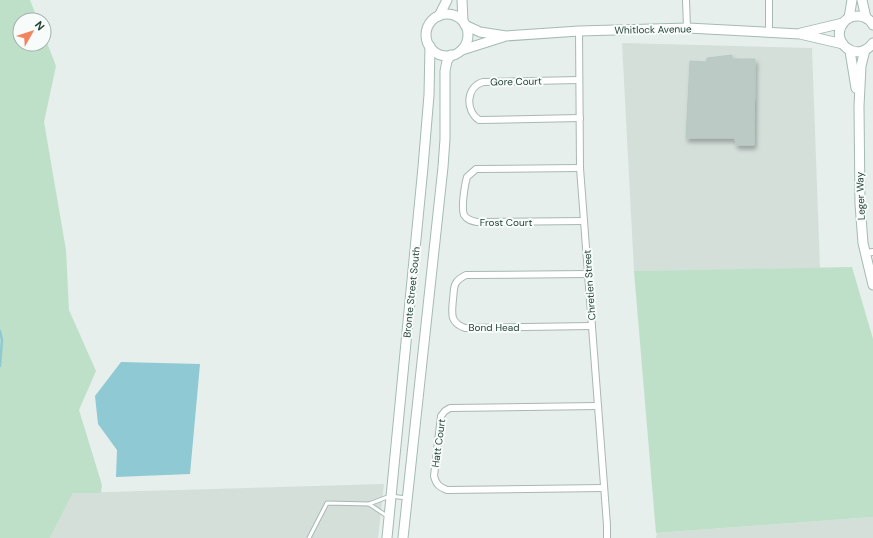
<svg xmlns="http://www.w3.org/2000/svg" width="873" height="538" font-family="'DM Sans',sans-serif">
  <defs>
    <filter id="shadow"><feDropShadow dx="2" dy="4" stdDeviation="2" flood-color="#0004"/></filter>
  </defs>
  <rect width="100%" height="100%" fill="#e6efeb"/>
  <!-- built -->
  <g fill="#d4dfda">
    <polygon points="622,43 812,48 820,268 634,271"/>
    <polygon points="384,484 378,538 50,538 73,493"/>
    <polygon points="873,517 873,538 656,538 657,533"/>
  </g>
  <!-- green -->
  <g fill="#bfe0c8">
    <polygon points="0,0 30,0 38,20 20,20 20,44 44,44 44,35 56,66 44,122 66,250 69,310 96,371 79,410 102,485 101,493 73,493 50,538 0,538"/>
    <polygon points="852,267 873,339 873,517 656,533 634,271"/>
  </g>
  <!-- water -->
  <polygon fill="#8ec9d4" points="121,362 200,364 190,474 116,477 117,450 98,424 95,396"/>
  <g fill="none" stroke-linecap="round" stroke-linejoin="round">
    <!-- stream -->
    <polyline stroke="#8ec9d4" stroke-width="2.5" points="0,331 2,340 0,366"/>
  </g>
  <!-- building -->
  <polygon fill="#bbcac4" stroke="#b8c9c2" filter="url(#shadow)" points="732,55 732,59 755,59 754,145 736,145 735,138 686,138 690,61 706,62 707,58"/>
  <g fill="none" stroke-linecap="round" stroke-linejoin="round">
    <!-- lane casing -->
    <g stroke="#a8b8b2" stroke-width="5">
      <g id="lane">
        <polyline points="369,504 387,516"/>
        <polyline points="309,538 327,503 369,504 390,496 407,498"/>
      </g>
    </g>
    <!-- street casing -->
    <g stroke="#a8b8b2" stroke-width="8">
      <g id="street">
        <polyline points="686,0 687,28"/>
        <polyline points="579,31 580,168 607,525 607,538"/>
        <polyline points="769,32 769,0"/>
        <path d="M579,80L483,82C466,87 465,110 479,120L580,118"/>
        <path d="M580,168L476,169L467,177C465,184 461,207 464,215C467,220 472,221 477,222L584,221"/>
        <polyline points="865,253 873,252"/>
        <path d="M588,274L466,275C462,277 458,279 456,283C453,287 454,294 453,299C452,313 449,322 465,328L592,326"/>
        <path d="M598,406L450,408L445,411L441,416L434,476C436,484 439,487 447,490L604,488"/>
      </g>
    </g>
    <!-- secondary casing -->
    <g stroke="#a4bbb3" stroke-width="11">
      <g id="secondary">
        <polyline points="462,0 463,21"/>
        <polyline points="862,0 866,18"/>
        <circle cx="447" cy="35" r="21"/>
        <polyline points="439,16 447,0"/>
        <polyline points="849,18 852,0"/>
        <polyline points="465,25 480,32 506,36 579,31 688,28 800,34 843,44"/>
        <path d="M873,25C870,19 864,16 858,16C852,16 847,18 844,22C828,41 857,65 873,43"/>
        <polyline points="801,33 843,23"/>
        <polyline points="462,50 503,37"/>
        <polyline points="865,50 861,66 859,106 860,204 863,243 873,285"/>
        <polyline points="850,51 856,88"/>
        <polyline points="387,538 423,167 429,95 430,46"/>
        <polyline points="403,538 443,167 445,139 445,71 447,61 451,55"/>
      </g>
    </g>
    <!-- lane -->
    <use href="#lane" stroke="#fff" stroke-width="3"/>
    <!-- street -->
    <use href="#street" stroke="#fff" stroke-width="6"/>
    <!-- secondary -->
    <use href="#secondary" stroke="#fff" stroke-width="9"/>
  </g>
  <g text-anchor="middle" stroke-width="4" stroke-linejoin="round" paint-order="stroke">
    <!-- street labels -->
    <g font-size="10" fill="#24423a" stroke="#f7fbf9">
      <text transform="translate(653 29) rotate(-1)" y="4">Whitlock Avenue</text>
      <text transform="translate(516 81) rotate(-1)" y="4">Gore Court</text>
      <text transform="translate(860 196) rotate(-92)" y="4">Leger Way</text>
      <text x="506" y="226">Frost Court</text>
      <text transform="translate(589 285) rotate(-94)" y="4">Chretien Street</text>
      <text transform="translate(411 292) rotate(-84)" y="4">Bronte Street South</text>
      <text x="494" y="331">Bond Head</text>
      <text transform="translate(438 443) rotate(-82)" y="4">Hatt Court</text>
    </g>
  </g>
  <!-- north arrow -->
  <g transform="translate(32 32) rotate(51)"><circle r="19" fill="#f7fbf9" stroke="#a3b1ad"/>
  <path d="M0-3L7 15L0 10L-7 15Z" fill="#f4845f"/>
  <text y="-6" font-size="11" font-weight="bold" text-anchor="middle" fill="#24423a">N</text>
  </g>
</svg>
